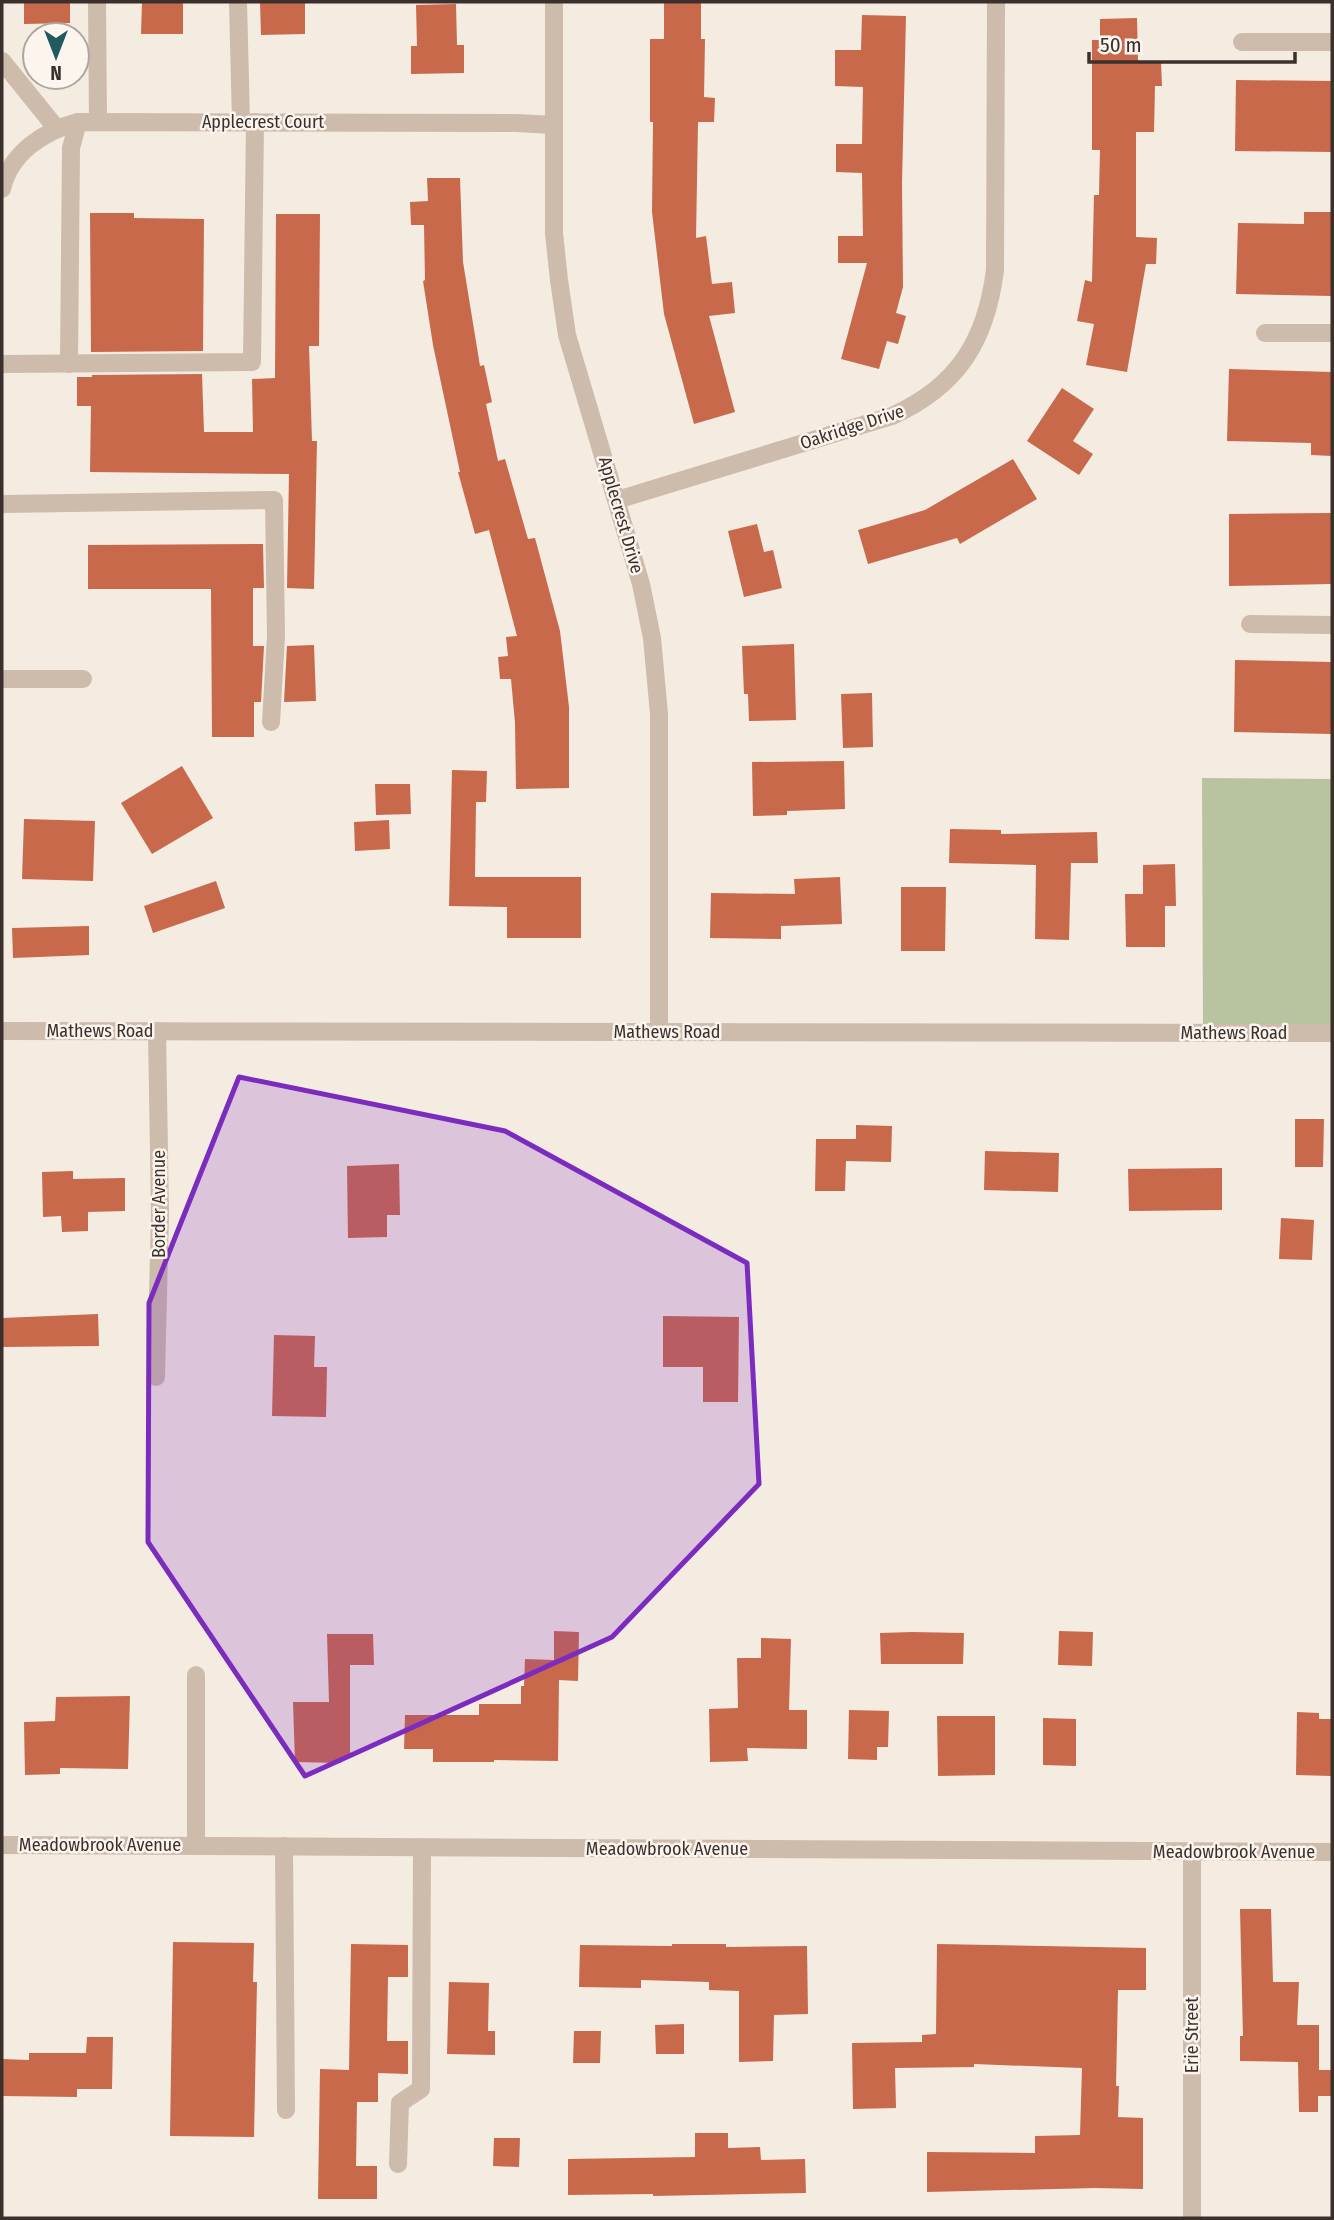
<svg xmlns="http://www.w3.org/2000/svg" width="1334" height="2220" font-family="'Fira Sans Condensed',sans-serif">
  <rect width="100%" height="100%" fill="#f4ebe1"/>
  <!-- green -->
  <polygon fill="#b8c4a0" points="1202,778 1332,779 1332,1033 1203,1033"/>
  <!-- building -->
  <g fill="#c8694b">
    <polygon points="24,2 70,2 70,23 24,24"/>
    <polygon points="142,2 183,2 183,34 141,34"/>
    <polygon points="260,2 305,2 305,34 261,35"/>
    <polygon points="664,2 701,2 701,39 705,39 704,97 715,98 714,122 698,122 696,238 706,236 712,284 732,282 735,313 709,316 735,412 694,424 664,314 652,212 653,122 650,122 650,39 664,39"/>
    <polygon points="456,4 457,45 464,45 464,73 411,74 411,46 417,46 416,5"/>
    <polygon points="862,15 906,16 902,182 903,287 896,313 906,316 898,344 887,341 879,369 841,359 867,263 838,263 838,236 863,236 862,173 836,172 836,144 862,144 863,87 835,86 835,50 861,50"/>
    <polygon points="1137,18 1138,61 1161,61 1162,86 1155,86 1154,132 1136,132 1136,237 1157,238 1156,264 1146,264 1127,372 1086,365 1094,324 1077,321 1085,280 1092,282 1094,195 1099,195 1100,150 1092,150 1092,40 1100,40 1100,19"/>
    <polygon points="1236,80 1332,81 1332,152 1235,151"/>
    <polygon points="427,178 460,178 463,262 480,366 484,365 492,402 486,404 498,461 505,459 528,539 535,538 560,631 569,707 569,788 516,789 515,723 511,679 500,679 498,657 508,656 506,637 517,636 489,530 475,534 458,472 460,472 433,345 423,281 425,280 424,225 411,225 410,202 428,201"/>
    <polygon points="1304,212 1332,212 1332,296 1236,294 1238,223 1304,224"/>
    <polygon points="90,213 134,213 134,218 204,219 203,351 91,352"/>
    <polygon points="276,214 320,214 319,346 309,346 312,441 317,441 314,589 287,588 289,474 90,472 91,406 77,406 77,377 92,377 92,375 202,374 204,432 253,432 252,379 275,378"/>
    <polygon points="1229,369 1332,372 1332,456 1311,455 1311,443 1227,441"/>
    <polygon points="1062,388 1094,409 1073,441 1093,454 1079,475 1027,441"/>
    <polygon points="1013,459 1037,499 960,544 957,538 868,564 858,530 925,510"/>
    <polygon points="1331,513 1331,584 1229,586 1229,514"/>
    <polygon points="757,524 764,552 773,550 782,588 744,597 728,531"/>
    <polygon points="263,544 264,588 253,588 253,646 264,646 261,702 254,702 254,737 212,737 211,589 88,589 88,545"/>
    <polygon points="794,644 796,720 749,721 748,694 744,694 742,646"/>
    <polygon points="314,645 316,701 284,702 287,646"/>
    <polygon points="1235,660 1332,662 1332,734 1234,732"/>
    <polygon points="872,693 873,747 843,748 841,694"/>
    <polygon points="844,761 845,809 787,811 787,815 753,816 752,762"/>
    <polygon points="182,766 213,818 152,854 121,803"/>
    <polygon points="452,770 487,771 486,802 476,802 475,877 581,877 581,938 507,938 507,907 449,906"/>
    <polygon points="375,784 410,784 411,814 376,815"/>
    <polygon points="24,819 95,821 93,881 22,879"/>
    <polygon points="389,820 390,849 355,851 354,822"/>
    <polygon points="950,829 1001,830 1001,834 1097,832 1098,863 1071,863 1069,940 1035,939 1036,865 949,863"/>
    <polygon points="1175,864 1176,906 1165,906 1165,947 1126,947 1125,894 1143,894 1143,865"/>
    <polygon points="840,877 842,924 781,926 781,939 710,938 711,893 795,894 794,879"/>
    <polygon points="216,881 225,908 153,933 144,906"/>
    <polygon points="901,887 946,887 945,951 901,951"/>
    <polygon points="89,926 89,955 13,958 12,928"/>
    <polygon points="1295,1119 1324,1119 1323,1167 1295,1167"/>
    <polygon points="856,1125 892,1126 891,1162 846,1161 845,1191 815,1191 816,1139 856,1139"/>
    <polygon points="985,1151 1059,1153 1058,1192 984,1190"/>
    <polygon points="399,1164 400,1215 387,1215 387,1237 348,1238 347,1166"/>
    <polygon points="1222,1168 1222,1210 1129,1211 1128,1169"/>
    <polygon points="73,1171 73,1179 125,1178 125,1211 88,1212 88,1231 62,1232 61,1216 43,1217 42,1172"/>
    <polygon points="1281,1218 1314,1220 1312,1260 1279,1259"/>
    <polygon points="98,1314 99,1346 2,1347 2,1318"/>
    <polygon points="663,1316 739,1317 738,1402 703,1402 703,1367 663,1367"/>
    <polygon points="274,1335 315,1336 314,1367 327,1367 326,1417 272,1416"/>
    <polygon points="554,1631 579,1632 578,1681 559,1680 558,1761 494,1760 494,1762 433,1762 433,1749 404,1749 405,1715 479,1715 479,1704 521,1704 521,1686 524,1686 525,1659 554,1660"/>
    <polygon points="1059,1631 1093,1632 1092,1666 1058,1665"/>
    <polygon points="912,1632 964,1633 963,1664 881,1664 880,1633"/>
    <polygon points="327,1634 373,1634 374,1665 350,1665 350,1757 341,1757 341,1763 295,1762 293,1702 329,1702"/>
    <polygon points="761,1638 791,1639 789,1710 807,1710 807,1749 747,1748 748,1761 710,1762 709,1709 738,1708 737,1658 761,1658"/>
    <polygon points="130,1696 128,1769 60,1768 60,1774 25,1775 24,1722 55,1721 56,1697"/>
    <polygon points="849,1710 889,1711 888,1747 877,1747 877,1760 848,1759"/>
    <polygon points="1297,1712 1319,1713 1319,1719 1332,1719 1332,1776 1296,1775"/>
    <polygon points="937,1716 995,1716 995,1775 938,1776"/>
    <polygon points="1043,1718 1076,1719 1076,1766 1043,1765"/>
    <polygon points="1240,1909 1271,1909 1273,1982 1299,1982 1297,2025 1319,2025 1319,2070 1332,2070 1332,2096 1318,2096 1318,2112 1299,2112 1298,2062 1240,2061 1240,2036 1243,2036"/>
    <polygon points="173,1942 254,1943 253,1982 257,1982 254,2137 170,2136"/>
    <polygon points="351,1944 408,1945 408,1977 388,1977 387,2041 408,2041 408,2074 378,2073 378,2102 357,2102 356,2166 377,2166 377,2199 318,2199 320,2069 349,2070"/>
    <polygon points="672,1944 726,1944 726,1947 807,1946 808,2014 774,2015 773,2061 739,2062 739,1991 709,1990 709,1982 641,1980 641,1988 579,1987 580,1945 672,1946"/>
    <polygon points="937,1944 1146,1948 1146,1990 1118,1990 1116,2086 1119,2086 1118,2117 1143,2118 1143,2189 1095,2188 927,2192 927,2152 1035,2153 1035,2136 1080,2135 1082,2068 974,2064 974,2067 895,2068 896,2108 853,2109 852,2043 922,2042 922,2035 936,2034"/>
    <polygon points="449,1982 489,1983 488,2031 495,2031 495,2055 447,2054"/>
    <polygon points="684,2024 684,2054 656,2054 655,2025"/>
    <polygon points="574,2031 601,2031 600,2063 573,2063"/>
    <polygon points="87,2037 113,2037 112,2089 77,2089 77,2097 2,2096 2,2059 29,2060 29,2053 86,2053"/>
    <polygon points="695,2133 728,2133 728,2148 760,2147 761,2160 805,2159 806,2193 653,2196 653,2194 568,2195 568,2159 695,2157"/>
    <polygon points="494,2138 520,2138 519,2167 493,2166"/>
  </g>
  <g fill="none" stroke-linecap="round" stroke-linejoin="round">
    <!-- minor -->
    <g stroke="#cdbbac" stroke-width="18">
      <polyline points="97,2 98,122"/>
      <polyline points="238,2 241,122"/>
      <polyline points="554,2 554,233 559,280 567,335 641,584 652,638 659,714 659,1032"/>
      <polyline points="1242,42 1332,42"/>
      <polyline points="2,61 57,129"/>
      <path d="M2,189C10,153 44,131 78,122L516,123L554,125"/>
      <polyline points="1265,333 1332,333"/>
      <polyline points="2,364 252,362 255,122"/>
      <polyline points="69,364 71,148 78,122"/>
      <path d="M617,500L892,416C958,386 986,341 995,270L996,2"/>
      <polyline points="2,504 274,500 276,636 271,722"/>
      <polyline points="1250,624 1332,625"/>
      <polyline points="2,679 83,679"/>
      <polyline points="2,1031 1332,1033"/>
      <polyline points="156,1377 160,1214 157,1031"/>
      <polyline points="196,1675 196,1846"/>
      <polyline points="2,1845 1332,1852"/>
      <polyline points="284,1846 286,2110"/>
      <polyline points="1192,1851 1192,2218"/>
      <polyline points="398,2164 400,2103 421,2089 422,1847"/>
    </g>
  </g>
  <!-- marked area -->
  <path fill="#7b2cbf" fill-opacity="0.2" stroke="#7b2cbf" stroke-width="5" stroke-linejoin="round" d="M239,1077L505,1131L747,1263L759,1484L612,1637L305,1776L148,1542L149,1303Z"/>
  <g text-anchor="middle" stroke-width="5" stroke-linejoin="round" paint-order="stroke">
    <!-- street labels -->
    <g font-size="18" fill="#3b302b" stroke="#fbf5ee">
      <text x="263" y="128">Applecrest Court</text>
      <text transform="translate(852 427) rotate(-18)" y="6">Oakridge Drive</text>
      <text transform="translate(621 515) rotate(74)" y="6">Applecrest Drive</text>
      <text x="100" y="1037">Mathews Road</text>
      <text x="667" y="1038">Mathews Road</text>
      <text x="1234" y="1039">Mathews Road</text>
      <text transform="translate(159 1204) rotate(-90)" y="6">Border Avenue</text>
      <text x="100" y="1851">Meadowbrook Avenue</text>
      <text x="667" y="1855">Meadowbrook Avenue</text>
      <text x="1234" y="1858">Meadowbrook Avenue</text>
      <text transform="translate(1192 2035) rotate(-90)" y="6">Erie Street</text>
    </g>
  </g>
  <!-- border -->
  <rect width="1334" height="2220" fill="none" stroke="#3b302b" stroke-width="7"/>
  <!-- north arrow -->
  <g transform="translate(56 56) rotate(180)"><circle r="33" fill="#fbf5ee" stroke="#aea6a0" stroke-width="2"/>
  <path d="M0-5L12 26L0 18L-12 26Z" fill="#1f5a5e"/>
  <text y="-10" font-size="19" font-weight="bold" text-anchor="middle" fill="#3b302b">N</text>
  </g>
  <!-- scale -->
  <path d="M1089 52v10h206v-10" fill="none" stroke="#3b302b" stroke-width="3.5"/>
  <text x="1100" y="52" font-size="21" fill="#3b302b" stroke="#fbf5ee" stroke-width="5" paint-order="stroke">50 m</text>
</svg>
